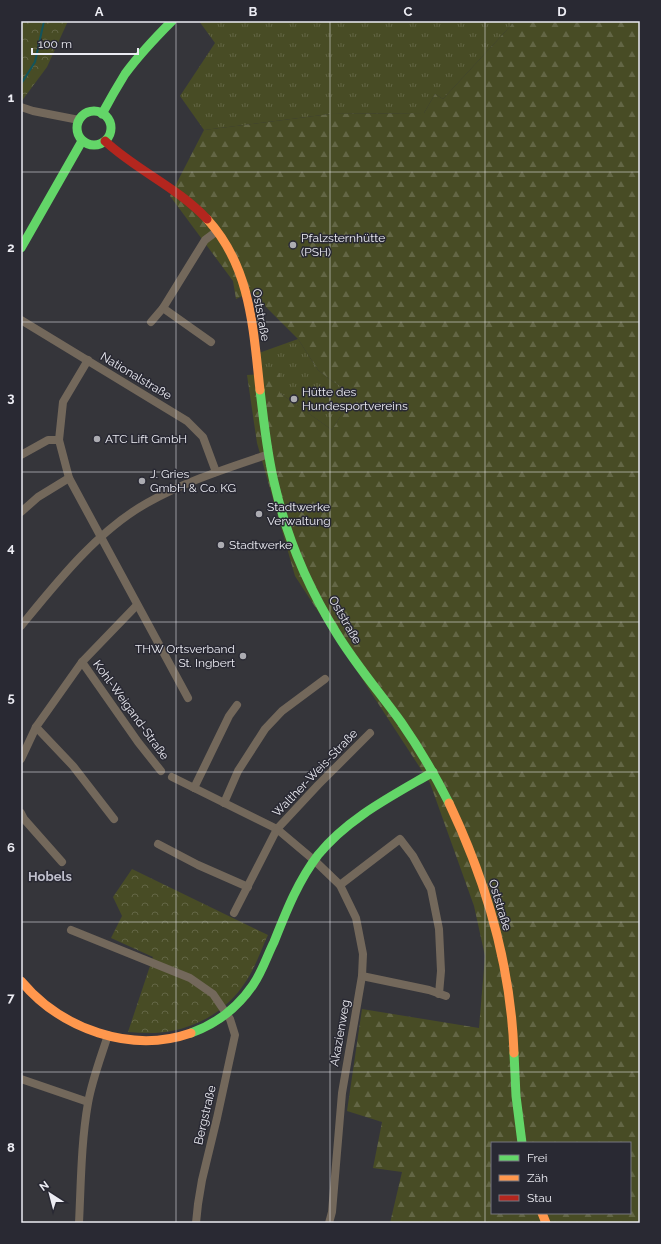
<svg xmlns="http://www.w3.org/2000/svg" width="661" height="1244" font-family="Raleway,sans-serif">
  <defs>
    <pattern id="grass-tufts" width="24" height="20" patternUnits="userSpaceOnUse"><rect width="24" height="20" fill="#484c25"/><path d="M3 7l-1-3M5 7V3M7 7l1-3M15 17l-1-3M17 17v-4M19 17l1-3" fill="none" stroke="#636645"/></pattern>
    <pattern id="forest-firs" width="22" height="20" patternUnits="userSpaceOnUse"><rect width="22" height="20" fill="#484c25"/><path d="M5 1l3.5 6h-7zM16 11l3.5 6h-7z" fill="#636645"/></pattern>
    <pattern id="park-crowns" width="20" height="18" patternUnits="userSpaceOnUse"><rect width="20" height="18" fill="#484c25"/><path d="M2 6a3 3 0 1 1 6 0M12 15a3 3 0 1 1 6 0" fill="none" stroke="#636645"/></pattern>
  </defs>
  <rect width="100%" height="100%" fill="#35353a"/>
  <!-- grass -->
  <g fill="url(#grass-tufts)">
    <polygon points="199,21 515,21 443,99 435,94 424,113 330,114 204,130 180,96 215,43"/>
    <polygon points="298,339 318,370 332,381 352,392 351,399 332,430 280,393 258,375 256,354"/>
  </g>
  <!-- forest -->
  <path fill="url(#forest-firs)" fill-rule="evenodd" d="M515,21H640V1223H390L402,1172L373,1168L382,1122L347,1111L362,1009L479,1028L485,956L474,906L430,783L295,576L257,443L247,375L280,373V393L332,430L351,399L352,392L332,381L318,370L298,339L251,292L236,299L233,281L170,196L204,130L330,114L424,113L435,94L443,99ZM492,1143H630V1213H492Z"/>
  <!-- park -->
  <g fill="url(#park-crowns)">
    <polygon points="21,21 68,21 47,67 21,102"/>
    <path d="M132,869L268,935C260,952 254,972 242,987C226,1010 199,1026 171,1031C157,1034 142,1033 128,1032L153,957L111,938L122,916L113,897Z"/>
  </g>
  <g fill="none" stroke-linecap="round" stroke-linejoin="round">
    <!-- stream -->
    <polyline stroke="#12545c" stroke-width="2" points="21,84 35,62 44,21"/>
    <!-- street -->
    <g stroke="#73685b" stroke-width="8">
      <polyline points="21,107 33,111 79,120"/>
      <polyline points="163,308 211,342"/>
      <polyline points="21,320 187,421 203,437 216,472"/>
      <polyline points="151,322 163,308 205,240 217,231"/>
      <polyline points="59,440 63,402 88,360"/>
      <polyline points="21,455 48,440 59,440 69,478 188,698"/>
      <polyline points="21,512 38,497 69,478"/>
      <polyline points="137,605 82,662 138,742 161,771"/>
      <path d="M21,626C57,582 97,531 147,503C186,481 228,468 269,454"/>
      <polyline points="36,727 73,766 114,819"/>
      <polyline points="21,759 36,727 82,662"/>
      <polyline points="172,777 277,829 315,861 340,885 356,918 363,954 362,976 342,1093 332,1212 329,1223"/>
      <polyline points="194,788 229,716 237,705"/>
      <polyline points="224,803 238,771 265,729 282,711 325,679"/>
      <polyline points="21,813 24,819 62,862"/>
      <polyline points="158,844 198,865 248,887"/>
      <polyline points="340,885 400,839 413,856 431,889 439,929 441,971 439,994"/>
      <polyline points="234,913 277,829 318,785 370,733"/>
      <polyline points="71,930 190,978 213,994 230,1019 235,1035 217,1118 202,1180 198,1204 196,1223"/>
      <polyline points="362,976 429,990 446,996"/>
      <polyline points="21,1079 88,1102"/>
      <path d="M79,1223C81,1183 81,1143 88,1103C92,1080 101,1057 108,1035"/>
    </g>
    <!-- fast -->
    <g stroke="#63d668" stroke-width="9">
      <circle cx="94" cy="128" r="17"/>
      <path d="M102,114C109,101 117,87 125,74C139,55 155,38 172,21"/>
      <polyline points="21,248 82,141"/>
      <path d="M260,390C264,422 267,455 275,486C287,538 309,589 337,634C356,665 380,693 401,722C419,748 435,775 449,803"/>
      <path d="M191,1033C216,1024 238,1007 253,985C262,972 267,956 274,942C286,912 298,881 318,855C348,818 392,796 433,772"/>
      <polyline points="514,1053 516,1096 522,1143"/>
    </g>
    <!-- slow -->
    <g stroke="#ff974d" stroke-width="9">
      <path d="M207,219C251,267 253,328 260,390"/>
      <path d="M449,803C486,881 511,967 514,1053"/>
      <path d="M21,981C61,1029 131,1054 191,1033"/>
      <polyline points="542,1213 546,1223"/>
    </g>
    <!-- jam -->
    <path stroke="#b3261e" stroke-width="9" d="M105,141C136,170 177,187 207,219"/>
  </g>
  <!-- grid -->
  <path fill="none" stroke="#ececf3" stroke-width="1" stroke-opacity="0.55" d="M176,21V1223M330,21V1223M485,21V1223M21,172H640M21,322H640M21,472H640M21,622H640M21,772H640M21,922H640M21,1072H640"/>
  <!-- markers -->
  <g fill="#acacb2" stroke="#292933" stroke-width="1.5">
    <circle cx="293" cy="245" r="4"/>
    <circle cx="294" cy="399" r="4"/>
    <circle cx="97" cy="439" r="4"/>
    <circle cx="142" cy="481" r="4"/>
    <circle cx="259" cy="514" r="4"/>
    <circle cx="221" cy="545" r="4"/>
    <circle cx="243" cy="656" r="4"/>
  </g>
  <g text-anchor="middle" stroke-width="3" stroke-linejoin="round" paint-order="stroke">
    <!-- poi labels -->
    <g font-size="12" fill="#ececf3" stroke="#292933" text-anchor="start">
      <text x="301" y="242">Pfalzsternhütte<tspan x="301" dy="14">(PSH)</tspan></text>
      <text x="302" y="396">Hütte des<tspan x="302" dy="14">Hundesportvereins</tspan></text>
      <text x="105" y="443">ATC Lift GmbH</text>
      <text x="150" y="478">J. Gries<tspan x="150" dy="14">GmbH &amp; Co. KG</tspan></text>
      <text x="267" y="511">Stadtwerke<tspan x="267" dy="14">Verwaltung</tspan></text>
      <text x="229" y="549">Stadtwerke</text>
      <text x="235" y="653" text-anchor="end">THW Ortsverband<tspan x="235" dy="14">St. Ingbert</tspan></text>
    </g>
    <!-- street labels -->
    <g font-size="12" fill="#ececf3" stroke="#292933">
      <text transform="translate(261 315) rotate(80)" y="4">Oststraße</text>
      <text transform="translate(136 376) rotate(31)" y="4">Nationalstraße</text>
      <text transform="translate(345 620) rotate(60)" y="4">Oststraße</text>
      <text transform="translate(131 710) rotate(54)" y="4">Kohl-Weigand-Straße</text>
      <text transform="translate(315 773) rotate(-46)" y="4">Walther-Weis-Straße</text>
      <text transform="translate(500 905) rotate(73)" y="4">Oststraße</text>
      <text transform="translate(340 1033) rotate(-80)" y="4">Akazienweg</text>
      <text transform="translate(205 1115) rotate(-77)" y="4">Bergstraße</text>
    </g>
    <!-- neighbourhood labels -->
    <g font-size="13" font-weight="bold" fill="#bfbfcc" stroke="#292933">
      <text x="50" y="881">Hobels</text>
    </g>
  </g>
  <!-- border -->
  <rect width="661" height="1244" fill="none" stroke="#292933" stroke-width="44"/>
  <!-- legend -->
  <rect x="491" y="1142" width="140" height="72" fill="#292933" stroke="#777780"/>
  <rect x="499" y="1155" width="20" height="6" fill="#63d668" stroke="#777780"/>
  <text x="527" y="1162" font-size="12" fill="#ececf3">Frei</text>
  <rect x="499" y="1175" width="20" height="6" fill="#ff974d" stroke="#777780"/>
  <text x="527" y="1182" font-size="12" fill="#ececf3">Zäh</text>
  <rect x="499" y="1195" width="20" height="6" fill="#b3261e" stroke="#777780"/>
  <text x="527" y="1202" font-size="12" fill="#ececf3">Stau</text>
  <!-- north arrow -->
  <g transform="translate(50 1194) rotate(324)" stroke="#292933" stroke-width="3" paint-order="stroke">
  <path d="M0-3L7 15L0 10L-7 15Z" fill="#ececf3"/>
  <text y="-6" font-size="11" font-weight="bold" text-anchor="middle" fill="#ececf3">N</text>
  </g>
  <!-- scale -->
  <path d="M32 48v6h106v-6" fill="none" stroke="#ececf3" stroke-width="2"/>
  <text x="38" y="48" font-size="12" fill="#ececf3" stroke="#292933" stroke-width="3" paint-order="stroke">100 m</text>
  <rect x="22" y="22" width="617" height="1200" fill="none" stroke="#ececf3" stroke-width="1.5"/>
  <g font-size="13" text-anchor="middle" font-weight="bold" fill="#ececf3">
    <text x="99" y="16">A</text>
    <text x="253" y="16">B</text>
    <text x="408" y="16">C</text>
    <text x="562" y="16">D</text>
    <text x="11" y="102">1</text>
    <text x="11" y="252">2</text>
    <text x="11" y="402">3</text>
    <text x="11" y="552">4</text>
    <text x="11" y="702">5</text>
    <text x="11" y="852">6</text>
    <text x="11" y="1002">7</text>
    <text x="11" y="1152">8</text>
  </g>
</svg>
